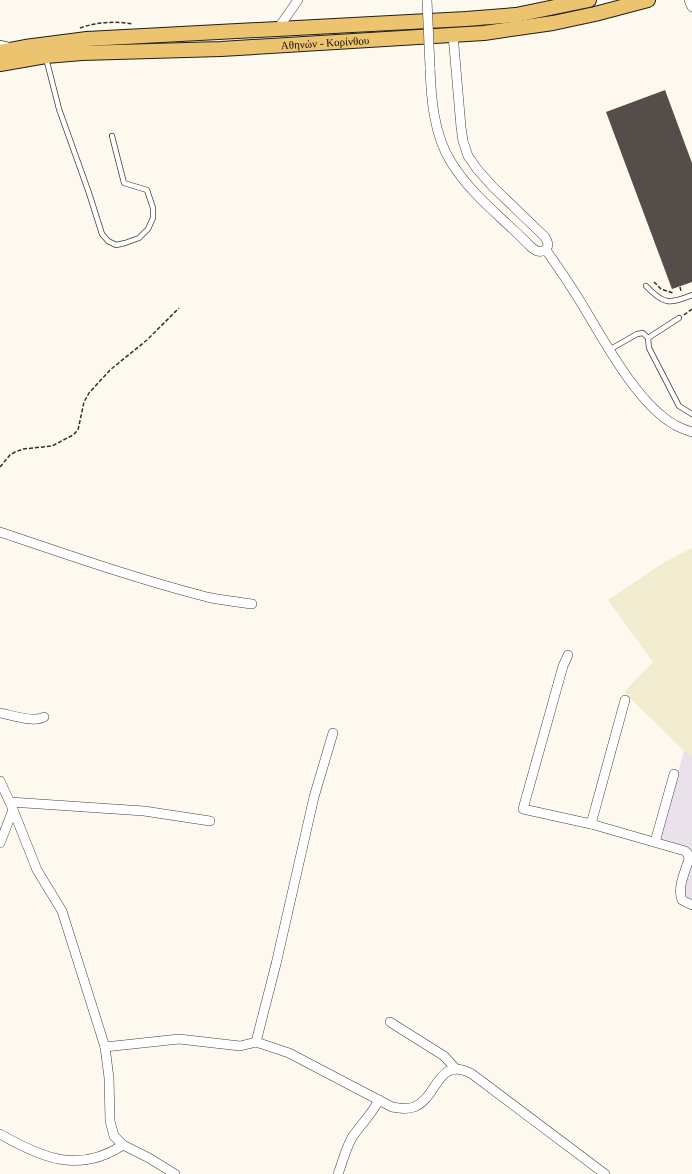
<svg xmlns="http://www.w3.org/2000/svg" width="692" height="1174" font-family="Georgia,serif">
  <rect width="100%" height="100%" fill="#fdf9ee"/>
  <!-- industrial -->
  <polygon fill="#e9e2eb" points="684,751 692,756 692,903 683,900 690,854 658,842"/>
  <!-- farmland -->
  <polygon fill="#f1ecd0" points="692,548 692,756 684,751 624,692 653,662 608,600 663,563"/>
  <!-- building -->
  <polygon fill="#544d4a" points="665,90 692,163 692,282 672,289 606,112"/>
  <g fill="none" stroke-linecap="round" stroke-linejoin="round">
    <!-- lane casing -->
    <g stroke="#404040" stroke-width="6">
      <g id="lane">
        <polyline points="0,43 9,45"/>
        <polyline points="46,58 59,109 89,193 102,234 108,241 116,245 125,243 139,238 148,229 153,218 153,208 147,190 124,183 112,136"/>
        <path d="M646,286C664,305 669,304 692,295"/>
        <polyline points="648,338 679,318"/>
        <polyline points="609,350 637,334 643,333 648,338 649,348 679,406 692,414"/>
      </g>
    </g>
    <!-- street casing -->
    <g stroke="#404040" stroke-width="10">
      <g id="street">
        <polyline points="689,0 692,7"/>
        <polyline points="277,30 298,0"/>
        <path d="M453,35L461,127L463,141L468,156L477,169L493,187L545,237C548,242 549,245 546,250"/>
        <path d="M430,67C431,99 434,135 451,162C471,195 504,219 531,247C536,251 539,253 546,250"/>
        <path d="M546,250C560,270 574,290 586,311C607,346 639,405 675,425C680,428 686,430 692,432"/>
        <path d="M0,532C68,555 137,579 207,597C221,600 237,602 252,604"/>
        <path d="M568,655L563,666L523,809L591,824L685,851L688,854L689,859C685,872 677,888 682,900L692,905"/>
        <path d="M0,713C11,715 34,723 44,717"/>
        <polyline points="0,781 12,807 37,870 62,911 105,1047 109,1078 110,1121 114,1136 123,1145 149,1158 175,1174"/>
        <polyline points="10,802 144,811 210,821"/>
        <polyline points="591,824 625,700"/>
        <polyline points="655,842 674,774"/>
        <polyline points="0,843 13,810"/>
        <polyline points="390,1022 444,1056 455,1068"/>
        <polyline points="256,1042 276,964 314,797 333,733"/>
        <path d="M105,1047L179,1039L240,1046L256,1042L289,1053L392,1107C399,1108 407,1110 414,1107C438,1098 437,1055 472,1074L605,1174"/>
        <path d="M0,1134C42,1158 79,1174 123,1145"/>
        <path d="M338,1174C343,1161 346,1147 353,1136C362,1123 372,1114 379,1100"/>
      </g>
    </g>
    <!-- primary casing -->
    <g stroke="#1e1e1e" stroke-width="16">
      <g id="primary">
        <polyline points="0,52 25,47 87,39 466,19 516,15 589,0"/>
        <path id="s1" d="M0,64L46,56L82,53L221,49L484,33L553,23L595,14L648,0"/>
      </g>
    </g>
    <!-- path -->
    <g stroke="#2f2f2f" stroke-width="1.5" stroke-dasharray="4 2" stroke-linecap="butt">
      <path d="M80,28C96,22 116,21 133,24"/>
      <polyline points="654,282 661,289 673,293"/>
      <polyline points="680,287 681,291 680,292"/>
      <polyline points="684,315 692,309"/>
      <polyline points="0,467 10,455 15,452 23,449 52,446 73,435 78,430 84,402 89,393 110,370 147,340 179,308"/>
    </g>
    <!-- lane -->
    <use href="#lane" stroke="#fff" stroke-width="4.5"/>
    <!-- street -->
    <use href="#street" stroke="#fff" stroke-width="9"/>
    <!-- primary -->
    <use href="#primary" stroke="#ecc36f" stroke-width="14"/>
    <!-- street-bridge casing -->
    <g stroke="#404040" stroke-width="10" stroke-linecap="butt">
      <polyline id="street-bridge" points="427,0 430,67"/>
    </g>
    <!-- street-bridge -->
    <use href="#street-bridge" stroke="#fff" stroke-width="9"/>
  </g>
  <g text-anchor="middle" stroke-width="4" stroke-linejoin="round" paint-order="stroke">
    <!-- street labels -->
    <g font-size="11" fill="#0d0d0d" stroke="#fff">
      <text dy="4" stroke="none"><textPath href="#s1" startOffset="326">Αθηνών - Κορίνθου</textPath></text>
    </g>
  </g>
</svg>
